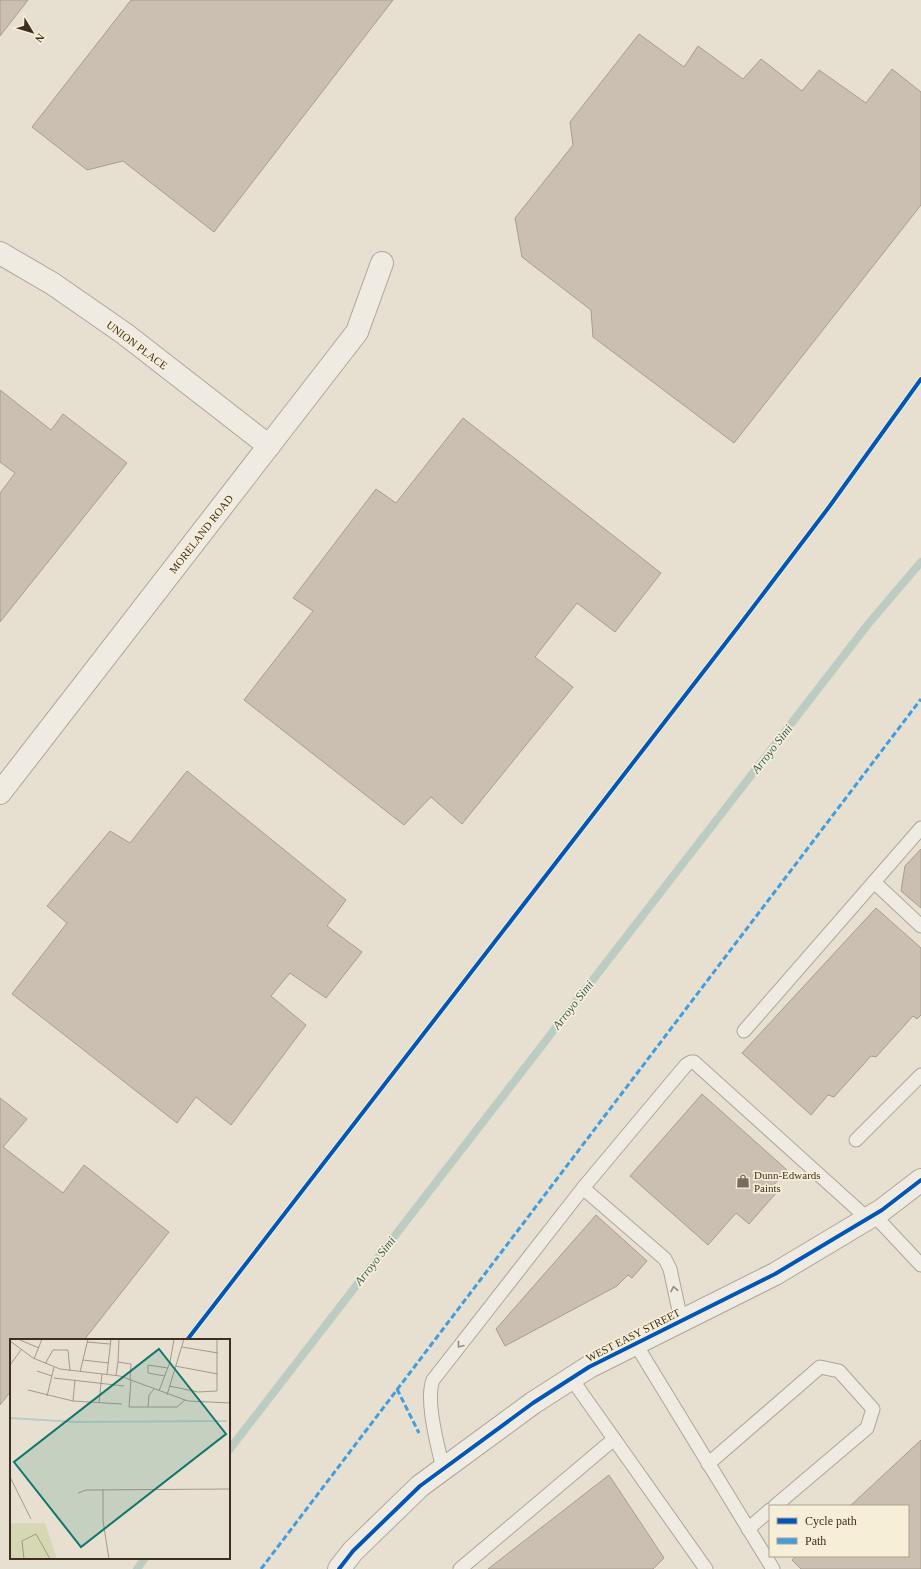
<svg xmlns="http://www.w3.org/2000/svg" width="921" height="1569" font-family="'Times New Roman',serif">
  <rect width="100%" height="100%" fill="#e7e0d1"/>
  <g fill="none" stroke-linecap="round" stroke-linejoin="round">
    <!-- stream -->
    <g stroke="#bcccc2" stroke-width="8">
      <polyline points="229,1450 869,623 921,562"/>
      <polyline points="137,1569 145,1558"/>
    </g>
  </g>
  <!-- building -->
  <g fill="#cbbfb2" stroke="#a89c90">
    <polygon points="0,0 28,0 0,36"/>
    <polygon points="131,0 393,0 214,232 123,161 87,170 32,127"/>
    <polygon points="639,34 684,67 698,46 743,79 761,59 802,91 819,70 866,103 892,69 921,92 921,205 734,443 593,337 591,310 522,257 515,218 573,145 570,122"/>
    <polygon points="0,390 51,430 63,414 127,463 0,622 0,493 15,473 0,462"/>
    <polygon points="463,418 661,573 615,632 577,603 535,657 573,687 462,824 431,797 404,825 244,700 313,611 293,598 376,489 396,503"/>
    <polygon points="187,771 346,900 327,926 362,952 326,998 290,973 271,996 306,1025 231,1125 196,1097 177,1123 12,994 67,923 47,906 110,831 130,843"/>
    <polygon points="921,849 921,908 901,891 905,866"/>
    <polygon points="876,908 921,948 921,1015 917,1019 913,1016 876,1057 871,1056 834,1097 828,1095 811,1115 742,1053"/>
    <polygon points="702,1094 787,1170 772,1187 777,1192 749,1224 736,1213 708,1245 630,1176"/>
    <polygon points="0,1098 27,1119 3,1147 63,1193 84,1165 169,1232 84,1340 11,1340 11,1391 0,1405"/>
    <polygon points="596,1215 647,1261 632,1278 628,1275 617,1286 505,1346 496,1329"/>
    <polygon points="921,1440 921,1569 801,1569 792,1560 796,1556 908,1556 908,1506 850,1506"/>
    <polygon points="609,1475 664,1558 653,1569 488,1569"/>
  </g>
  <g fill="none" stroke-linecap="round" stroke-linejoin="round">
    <!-- service casing -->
    <g stroke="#ada599" stroke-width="15">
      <g id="service">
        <polyline points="874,882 921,926"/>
        <polyline points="744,1031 921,828"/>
        <polyline points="856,1140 921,1075"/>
        <polyline points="874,1215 921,1265"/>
        <polyline points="681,1320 670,1269 665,1259 583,1188 686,1065 691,1062 694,1062 867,1218"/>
        <polyline points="635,1343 773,1569"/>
        <polyline points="571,1378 706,1569"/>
        <polyline points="708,1464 820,1367 839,1371 873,1409 867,1428 775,1506"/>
        <path d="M443,1469C438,1447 425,1400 433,1380L583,1188"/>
        <polyline points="748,1529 770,1510"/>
        <polyline points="460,1569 614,1439"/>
      </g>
    </g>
    <!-- minor casing -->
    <g stroke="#ada599" stroke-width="24">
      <g id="minor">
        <polyline points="0,253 53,284 125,334 269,446"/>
        <polyline points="0,793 357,332 382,263"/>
      </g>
    </g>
    <!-- tertiary casing -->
    <g stroke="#ada599" stroke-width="24">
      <polyline id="tertiary" points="339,1569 353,1551 420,1486 533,1403 589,1367 775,1274 882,1210 921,1180"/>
    </g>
    <!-- service -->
    <use href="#service" stroke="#efebe3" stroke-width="13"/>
    <!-- minor -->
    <use href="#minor" stroke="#efebe3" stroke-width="22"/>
    <!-- tertiary -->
    <use href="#tertiary" stroke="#efebe3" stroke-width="22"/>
    <!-- quiet -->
    <g stroke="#3f9de0" stroke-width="3" stroke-dasharray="6 3" stroke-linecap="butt">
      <polyline points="397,1389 419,1433"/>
      <polyline points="261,1569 921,699"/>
    </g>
    <!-- cycleway casing -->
    <g stroke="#f7eed8" stroke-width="6">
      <g id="cycleway">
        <polyline points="187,1340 738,627 829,507 921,379"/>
        <polyline points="339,1569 353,1551 420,1486 533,1403 589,1367 775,1274 882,1210 921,1180"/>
      </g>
    </g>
    <!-- cycleway -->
    <use href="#cycleway" stroke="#0057b8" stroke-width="4"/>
  </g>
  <!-- one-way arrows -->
  <defs><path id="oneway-chevron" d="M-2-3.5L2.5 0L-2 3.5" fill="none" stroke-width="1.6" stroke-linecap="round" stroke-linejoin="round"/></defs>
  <g stroke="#968c82">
    <use href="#oneway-chevron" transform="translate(674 1289) rotate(-101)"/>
    <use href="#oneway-chevron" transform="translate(460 1345) rotate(128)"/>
  </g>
  <!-- icons -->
  <defs>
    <g id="shop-bare" transform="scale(1.08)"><path d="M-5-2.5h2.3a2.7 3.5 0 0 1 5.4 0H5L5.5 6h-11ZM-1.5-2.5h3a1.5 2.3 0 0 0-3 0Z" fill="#786c5e" stroke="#f7eed8" stroke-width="2.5" paint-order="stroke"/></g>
  </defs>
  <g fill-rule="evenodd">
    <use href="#shop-bare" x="743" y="1181"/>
  </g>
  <g text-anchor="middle" stroke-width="3.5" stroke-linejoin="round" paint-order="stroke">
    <!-- street labels -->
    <g font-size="11" fill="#3d2e20" stroke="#f7eed8">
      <text transform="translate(137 345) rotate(37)" y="4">UNION PLACE</text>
      <text transform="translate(201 534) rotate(-52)" y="4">MORELAND ROAD</text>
      <text transform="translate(633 1335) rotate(-27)" y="4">WEST EASY STREET</text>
    </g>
    <!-- poi labels -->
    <g font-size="11" fill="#3d2e20" stroke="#f7eed8" text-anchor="start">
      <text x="754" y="1179">Dunn-Edwards<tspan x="754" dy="13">Paints</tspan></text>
    </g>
    <!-- water labels -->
    <g font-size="12" font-style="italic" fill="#2f5d5a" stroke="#f7eed8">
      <text transform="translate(772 749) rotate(-52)" y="4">Arroyo Simi</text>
      <text transform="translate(573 1005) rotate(-52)" y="4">Arroyo Simi</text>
      <text transform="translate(375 1261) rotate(-52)" y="4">Arroyo Simi</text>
    </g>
  </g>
  <!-- overview -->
  <g transform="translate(10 1339)">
    <rect width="220" height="220" fill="#e7e0d1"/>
    <path d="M0,184H35L47,220H0Z" fill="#d6d7b3"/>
    <path fill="none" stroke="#bcccc2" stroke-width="2" d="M0,79L66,83L217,82"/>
    <path fill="none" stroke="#a3998a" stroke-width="1" d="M10,1L29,9M0,2L23,19L50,30L110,37L178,62L220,64M77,3L100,5M172,8L208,14M24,20L32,0M73,21L99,24M108,23L109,0M35,25L43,11H58L60,32M0,26L11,11M165,27L208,35M27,32L42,37M70,33L78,0M97,35L101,0M106,36L108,23L121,25L120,40M155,37L138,34V26L158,29M44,39L114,47M121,40L119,68H138L139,56L144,50M65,41L63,62L112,65M159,47L188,53L207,52V0M18,51L63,62M149,52L160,23L164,0M157,56L174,0M37,57L44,28M89,64L92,35M138,68H167L175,61M0,138L21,180M93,151V182L99,220M68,154L76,151L220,150M14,220L12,202L26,195L40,220M220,220V11"/>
    <path fill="#0f766e" fill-opacity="0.15" stroke="#0f766e" stroke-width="2" d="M149,10L216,95L71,208L4,123Z"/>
    <rect width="220" height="220" fill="none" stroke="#3d2e20" stroke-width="2"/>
  </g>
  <!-- legend -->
  <rect x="769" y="1505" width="140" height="52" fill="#f7eed8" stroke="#ada18e"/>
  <rect x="777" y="1518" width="20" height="6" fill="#0057b8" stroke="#ada18e"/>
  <text x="805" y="1525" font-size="12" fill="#3d2e20">Cycle path</text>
  <rect x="777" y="1538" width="20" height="6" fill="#3f9de0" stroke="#ada18e"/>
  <text x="805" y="1545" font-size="12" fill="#3d2e20">Path</text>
  <!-- north arrow -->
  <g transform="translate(32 32) rotate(128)" stroke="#f7eed8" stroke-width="3" paint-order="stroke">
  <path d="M0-3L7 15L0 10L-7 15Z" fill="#3d2e20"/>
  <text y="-6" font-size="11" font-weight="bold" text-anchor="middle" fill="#3d2e20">N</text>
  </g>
</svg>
